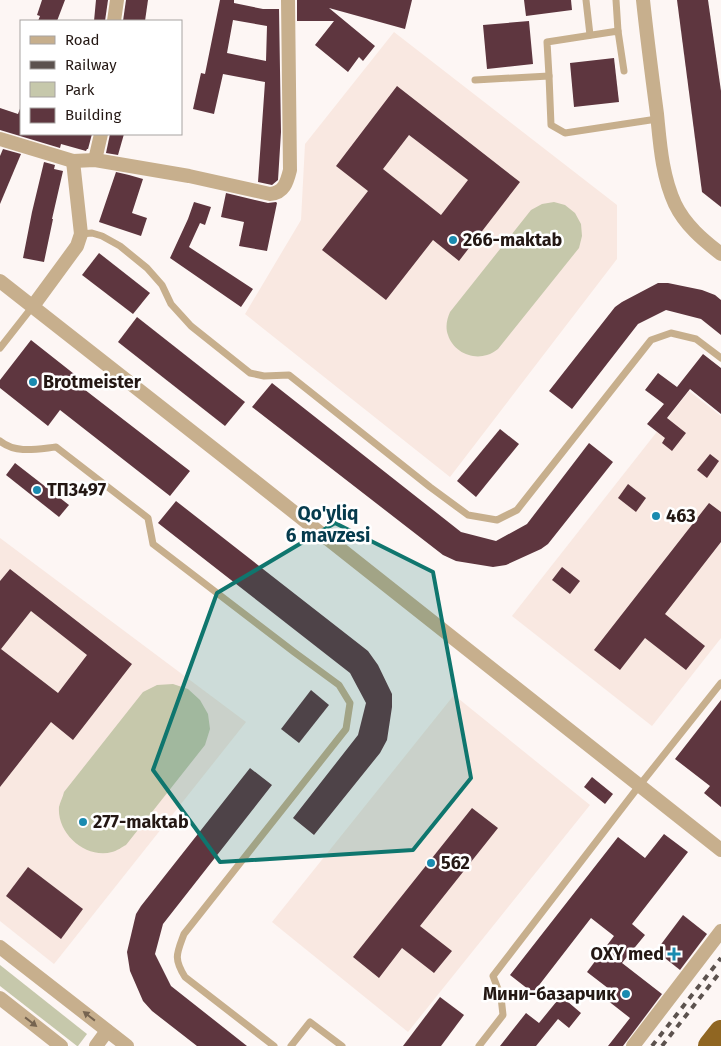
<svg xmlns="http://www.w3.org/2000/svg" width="721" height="1046" font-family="'Fira Sans',sans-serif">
  <rect width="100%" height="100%" fill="#fdf6f4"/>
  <!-- built -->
  <g fill="#f9e8e1">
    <polygon points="394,32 617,205 617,259 450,477 245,314 301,220 305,144"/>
    <polygon points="689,391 721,416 721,638 652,726 512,616"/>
    <polygon points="0,538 246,722 54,964 0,921"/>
    <polygon points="454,695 590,805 408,1032 272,922"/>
  </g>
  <!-- green -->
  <g fill="#c6c8ab">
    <path d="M554,202L565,205L575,213L581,224L582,236L579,248L498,349C495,351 491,354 487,355C471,360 453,351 448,335C445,327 447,319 450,312L531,210L542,204Z"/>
    <path d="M173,684L188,689L200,700L208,714L210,729L205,745L126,845C122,847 117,851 112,852C86,859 57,834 59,807C60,802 63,797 64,792L143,692L157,685Z"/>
    <polygon points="0,965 87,1034 78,1046 77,1046 0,986"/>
  </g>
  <!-- building -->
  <g fill="#5e363f" fill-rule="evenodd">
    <polygon points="42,0 65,0 57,21 38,21 40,16 37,15"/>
    <polygon points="96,0 108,0 105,21 94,21"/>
    <polygon points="126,0 148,0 145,21 123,21"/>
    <path d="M220,0H234V3L263,9H279L281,132L278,180L272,185L258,182L265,82L223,74L214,114L193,109L201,73L205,74ZM233,20L267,26L266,61L227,53Z"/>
    <polygon points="297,0 412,0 405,29 329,8 375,46 363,61 359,57 348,72 315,45 334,21 297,21"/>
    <polygon points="524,0 571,0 572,10 526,16"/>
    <polygon points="677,0 708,0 721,91 721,207 702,192"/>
    <polygon points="529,21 533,64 487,69 483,25"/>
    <polygon points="614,58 619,102 574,107 570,63"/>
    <path d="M397,86L520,182L459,261L433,240L386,300L322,250L368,191L336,166ZM409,135L468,180L441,215L383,169Z"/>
    <polygon points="21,106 21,134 92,134 88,149 87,149 86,151 61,144 60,148 0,130 0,108 18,114"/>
    <polygon points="110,134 124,134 118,155 106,153"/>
    <polygon points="3,149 21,154 0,204 0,156"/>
    <polygon points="44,162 55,165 54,169 63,171 52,219 53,219 44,262 23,258 32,212"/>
    <polygon points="116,172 129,175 143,179 132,213 147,218 141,236 99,222"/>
    <polygon points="226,193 268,203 276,202 277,203 267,251 239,246 244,222 221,217"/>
    <polygon points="194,202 211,207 205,225 200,223 189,247 253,289 241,307 170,258 188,219"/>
    <polygon points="99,253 150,293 133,314 82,275"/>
    <polygon points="658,283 668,283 702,290 715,295 721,300 721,335 701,319 666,310 638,324 572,409 549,391 615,307 622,302"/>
    <polygon points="137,317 245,402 225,426 118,342"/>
    <polygon points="31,340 83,381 80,386 190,471 170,496 60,410 48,426 0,388 0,380"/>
    <polygon points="703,354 721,368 721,414 690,389 667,418 686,433 672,451 662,443 665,438 647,424 664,404 645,390 658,373 677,387"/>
    <polygon points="272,383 461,532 496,541 527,524 589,443 613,462 548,544 541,549 506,565 493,567 456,561 443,555 252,407"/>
    <polygon points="500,429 519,444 476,497 457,481"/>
    <polygon points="710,454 719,461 707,478 697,470"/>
    <polygon points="15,463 69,505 59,517 6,475"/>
    <polygon points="628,484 646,498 636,512 618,498"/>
    <polygon points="176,501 368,651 378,665 392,694 392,707 387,740 380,753 314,835 293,818 358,735 366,703 350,673 158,523"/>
    <polygon points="709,503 721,512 721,542 665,614 705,646 686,670 645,638 620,670 594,650"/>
    <polygon points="562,567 580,581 570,594 552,580"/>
    <path d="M10,569L132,664L73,740L51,722L0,787V581ZM31,611L87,655L58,693L1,649Z"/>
    <polygon points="311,690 329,705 299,743 281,729"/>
    <polygon points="721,700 721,807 704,793 710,786 675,759"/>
    <polygon points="250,768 272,785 163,924 155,954 171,986 247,1046 197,1046 152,1011 143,1001 130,971 127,952 136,914 141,906"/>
    <polygon points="592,777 613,794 605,804 584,787"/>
    <polygon points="472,808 498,828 420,926 452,951 434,973 402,948 379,978 353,957"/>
    <polygon points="664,834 688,852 632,924 645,935 622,963 662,994 623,1046 608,1046 630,1018 607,1000 613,992 587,972 614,936 591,918 533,993 510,975 618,837 645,858"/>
    <polygon points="28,867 83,909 61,939 6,896"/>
    <polygon points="683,915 707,934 680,970 656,951"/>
    <polygon points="561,996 581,1013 569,1028 558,1019 536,1046 500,1046 526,1013 539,1023"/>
    <polygon points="440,997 464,1015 441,1046 403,1046"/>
  </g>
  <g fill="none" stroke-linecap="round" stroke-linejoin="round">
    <!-- service -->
    <g stroke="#c7af8d" stroke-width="7">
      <polyline points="586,0 590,35"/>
      <polyline points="616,0 618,31"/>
      <polyline points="549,76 547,42 618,31 624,71"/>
      <polyline points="475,80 549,76 551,125 565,133 657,119"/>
      <polyline points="81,234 92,233 102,236 120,246 147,268 162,285 171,304 191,326 250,373 264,376 289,375 430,487 468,515 497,520 517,510 651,340 671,333 696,339 721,358"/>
      <polyline points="0,348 33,306"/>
      <path d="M0,441C16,454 37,449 56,447L148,518L153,544L294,652L339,685L350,703L346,729L184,934C177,953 173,958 185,977L274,1046"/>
      <polyline points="291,1046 310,1022 342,1046"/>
      <polyline points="479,1046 503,1015 501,997 493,976 639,786 721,683"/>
    </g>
    <!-- minor -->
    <g stroke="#c7af8d" stroke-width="14">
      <path d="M643,0C647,38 652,76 657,114C660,144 662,176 675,204C685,225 703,240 721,254"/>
      <polyline points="114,21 117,0"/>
      <path d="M0,139L73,161L95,160L189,176L270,194C284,193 287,182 290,170L288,0"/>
      <polyline points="95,160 101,134"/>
      <polyline points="0,281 223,456 721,850"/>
      <polyline points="33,306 77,246 81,234 73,161"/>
      <polyline points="0,947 127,1046"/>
      <polyline points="0,998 61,1046"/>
      <polyline points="96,1046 107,1031"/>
      <polyline points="633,1046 721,931"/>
    </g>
    <!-- trunk -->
    <polyline stroke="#906622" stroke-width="24" points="710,1046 721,1032"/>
    <!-- rail -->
    <g stroke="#5c524e" stroke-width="4" stroke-dasharray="6 6" stroke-linecap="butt">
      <polyline points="652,1046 721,958"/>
      <polyline points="662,1046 721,971"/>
    </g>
  </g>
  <!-- one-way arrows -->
  <defs><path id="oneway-solid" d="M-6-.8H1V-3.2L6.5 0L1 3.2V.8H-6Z" transform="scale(1.25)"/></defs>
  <g fill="#766450">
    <use href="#oneway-solid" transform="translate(89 1016) rotate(-142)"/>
    <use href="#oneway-solid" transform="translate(31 1022) rotate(38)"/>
  </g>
  <!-- marked area -->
  <path fill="#0f766e" fill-opacity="0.2" stroke="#0f766e" stroke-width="4" stroke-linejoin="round" d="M335,523L433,572L471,778L413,850L220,862L153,770L217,593Z"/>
  <!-- markers -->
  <g fill="#1a8bb0" stroke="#fff" stroke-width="2">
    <circle cx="453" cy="240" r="5"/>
    <circle cx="33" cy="382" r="5"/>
    <circle cx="37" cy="490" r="5"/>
    <circle cx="656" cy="516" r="5"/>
    <circle cx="83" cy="822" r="5"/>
    <circle cx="431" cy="863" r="5"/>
    <path d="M671.5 946.5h5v5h5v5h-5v5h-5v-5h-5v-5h5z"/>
    <circle cx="626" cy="994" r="5"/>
  </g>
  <g text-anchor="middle" stroke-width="5" stroke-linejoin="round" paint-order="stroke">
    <!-- poi labels -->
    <g font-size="18" font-weight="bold" fill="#241814" stroke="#fff" text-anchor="start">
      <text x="463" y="246">266-maktab</text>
      <text x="43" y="388">Brotmeister</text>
      <text x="47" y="496">ТП3497</text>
      <text x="666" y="522">463</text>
      <text x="93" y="828">277-maktab</text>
      <text x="441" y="869">562</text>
      <text x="664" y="960" text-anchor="end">OXY med</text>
      <text x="616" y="1000" text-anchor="end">Мини-базарчик</text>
    </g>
    <!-- neighbourhood labels -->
    <g font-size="19" font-weight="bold" fill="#063b4d" stroke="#fff">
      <text x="328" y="520">Qo'yliq<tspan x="328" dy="22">6 mavzesi</tspan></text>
    </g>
  </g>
  <!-- legend -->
  <rect x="20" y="20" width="162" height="115" fill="#ffffff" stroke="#a7a3a1"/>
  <rect x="30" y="36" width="25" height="8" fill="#c7af8d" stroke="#a7a3a1"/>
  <text x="65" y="45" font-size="15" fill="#241814">Road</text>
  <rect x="30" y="61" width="25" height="8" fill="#5c524e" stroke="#a7a3a1"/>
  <text x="65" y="70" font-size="15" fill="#241814">Railway</text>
  <rect x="30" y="82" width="25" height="15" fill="#c6c8ab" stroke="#a7a3a1"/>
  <text x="65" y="95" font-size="15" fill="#241814">Park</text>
  <rect x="30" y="108" width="25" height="15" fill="#5e363f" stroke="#a7a3a1"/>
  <text x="65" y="120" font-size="15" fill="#241814">Building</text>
</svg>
